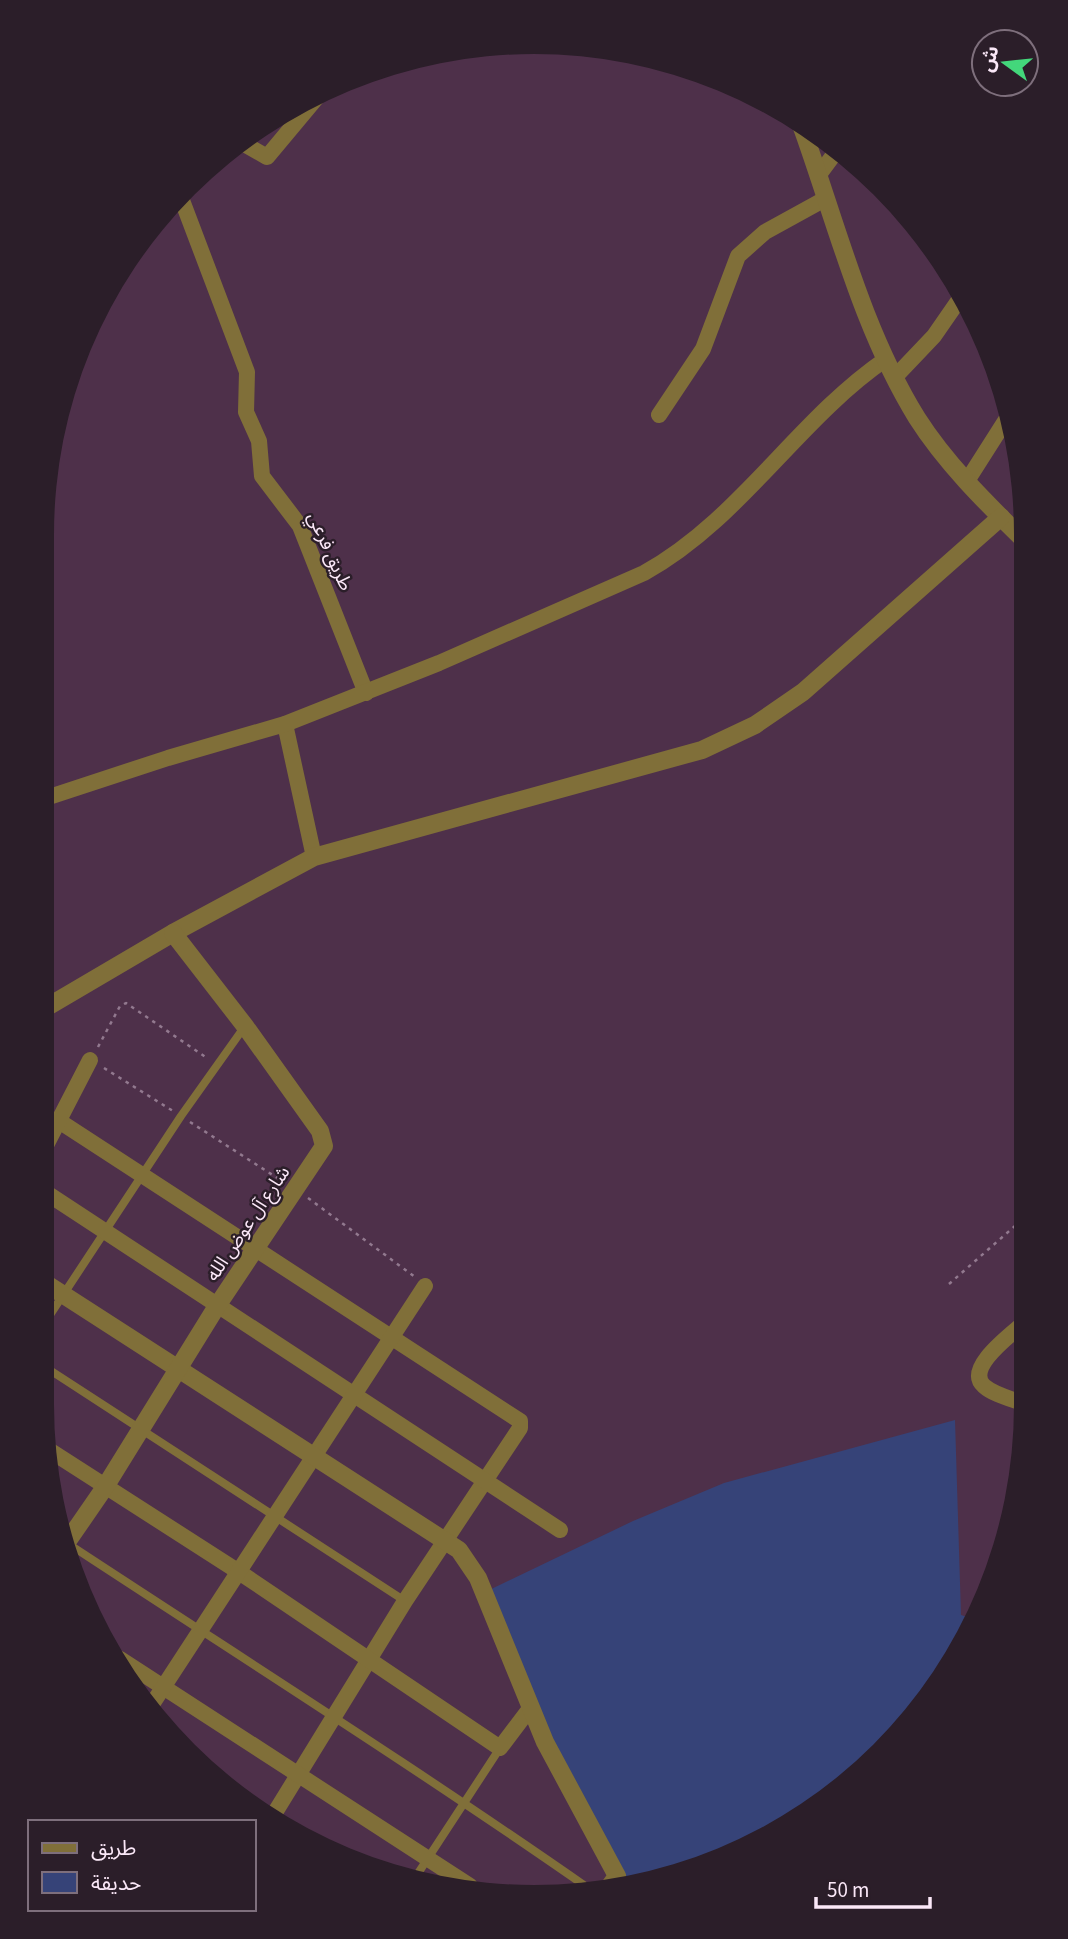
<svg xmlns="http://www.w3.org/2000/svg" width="1068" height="1939" font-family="'Source Sans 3','Noto Sans Arabic',sans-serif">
  <rect width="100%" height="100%" fill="#4e304a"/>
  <!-- green -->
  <polygon fill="#364378" points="955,1420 961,1615 973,1619 960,1651 859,1775 723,1859 623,1883 543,1735 483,1593 633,1521 724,1483"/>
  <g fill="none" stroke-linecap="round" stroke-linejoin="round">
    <!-- path -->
    <g stroke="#92798f" stroke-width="2.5" stroke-dasharray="3.5 5" stroke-linecap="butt">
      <polyline points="98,1047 120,1006 126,1003 207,1058"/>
      <polyline points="104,1068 173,1111"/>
      <polyline points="190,1122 282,1181"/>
      <polyline points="308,1198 415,1277"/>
      <polyline points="949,1284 1024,1218"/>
    </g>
    <!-- service -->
    <g stroke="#806f39" stroke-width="8">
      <polyline points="42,1327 181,1116 245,1026"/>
      <polyline points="42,1365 405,1601"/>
      <path d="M67,1543C242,1658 419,1770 591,1890"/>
      <polyline points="413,1881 500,1748"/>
    </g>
    <!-- minor -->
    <g stroke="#806f39" stroke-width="16">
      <polyline points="239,141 267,157 323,90"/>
      <polyline points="818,176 838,149"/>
      <polyline points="180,195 247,372 246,412 259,441 262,476 300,526 366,693"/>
      <polyline points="895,377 934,336 961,297"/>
      <polyline points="659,415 703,349 738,256 765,232 825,199"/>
      <polyline points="967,481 1009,415"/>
      <polyline points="285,724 314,857"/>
      <path d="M43,799L168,758L285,724L439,663L644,573C740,520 797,420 886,359"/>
      <polyline points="59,1121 520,1421 520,1428 405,1601 271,1819"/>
      <polyline points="42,1153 90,1060"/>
      <polyline points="42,1190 560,1530"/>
      <path d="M1025,1322C1012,1334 964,1368 984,1386C994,1395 1012,1399 1025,1404"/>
      <polyline points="49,1450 239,1572 500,1748 531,1707"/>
      <polyline points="120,1659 470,1886"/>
      <polyline points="149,1709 425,1286"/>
    </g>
    <!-- tertiary -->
    <g stroke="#806f39" stroke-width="18">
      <path d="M800,122C836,221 861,327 917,418C945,462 984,501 1022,538"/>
      <polyline points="42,1010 173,933 314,857 702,750 755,725 803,692 1001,517"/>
      <polyline points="42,1281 459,1550 478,1578 545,1742 617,1876 610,1886"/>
      <polyline points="65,1545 105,1487 217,1306 324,1146 320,1131 245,1026 173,933"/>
    </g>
  </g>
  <g text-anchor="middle" stroke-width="5" stroke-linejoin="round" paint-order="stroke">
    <!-- street labels -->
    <g font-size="19" fill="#fbe8f8" stroke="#2b1e29">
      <text transform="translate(331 551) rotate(66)" y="7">طريق فرعي</text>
      <text transform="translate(247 1223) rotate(-56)" y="7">شارع آل عوض الله</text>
    </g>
  </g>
  <!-- crop -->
  <path d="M0 0H1068V1939H0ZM534 54H534A480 480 0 0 1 1014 534V1405A480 480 0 0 1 534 1885H534A480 480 0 0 1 54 1405V534A480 480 0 0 1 534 54Z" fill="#2b1e29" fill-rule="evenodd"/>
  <!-- legend -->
  <rect x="28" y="1820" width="228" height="91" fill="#2b1e29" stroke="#7e6f7c" stroke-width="2"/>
  <rect x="42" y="1843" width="35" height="10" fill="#806f39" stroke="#7e6f7c" stroke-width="2"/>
  <text x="91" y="1855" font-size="21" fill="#fbe8f8">طريق</text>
  <rect x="42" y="1872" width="35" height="21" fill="#364378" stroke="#7e6f7c" stroke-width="2"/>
  <text x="91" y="1890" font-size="21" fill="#fbe8f8">حديقة</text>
  <!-- north arrow -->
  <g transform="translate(1005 63) rotate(285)"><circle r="33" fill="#2b1e29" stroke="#7e6f7c" stroke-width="2"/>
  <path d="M0-5L12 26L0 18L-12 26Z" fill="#43d77b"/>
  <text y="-10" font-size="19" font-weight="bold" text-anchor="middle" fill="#fbe8f8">ش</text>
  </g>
  <!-- scale -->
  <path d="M816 1897v10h114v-10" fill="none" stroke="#fbe8f8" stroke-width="3.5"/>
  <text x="827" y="1897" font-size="21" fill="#fbe8f8" stroke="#2b1e29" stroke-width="5" paint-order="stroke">50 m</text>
</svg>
